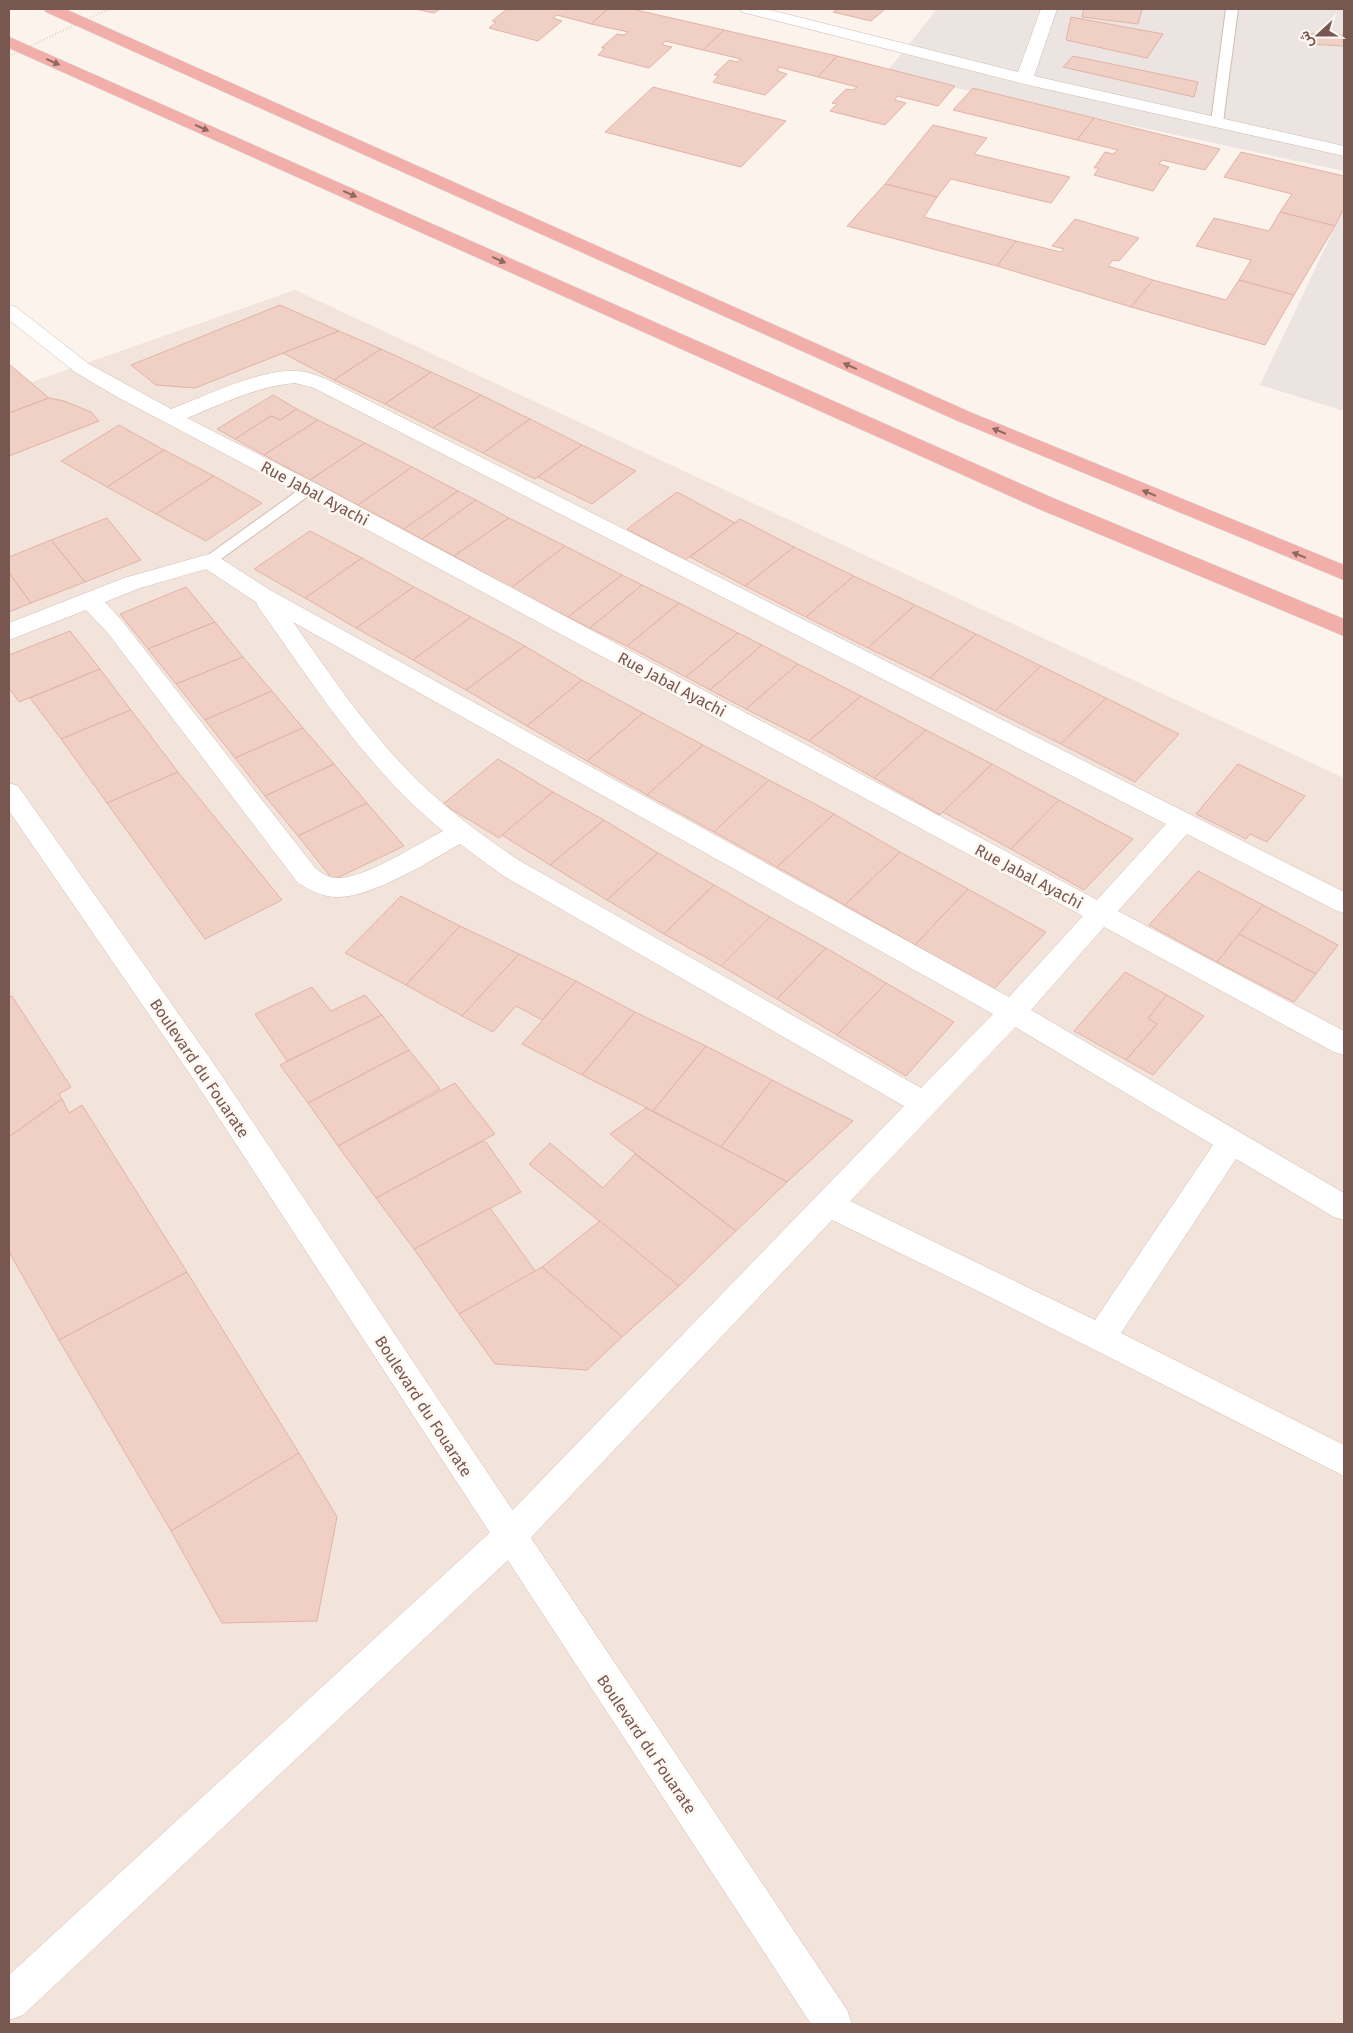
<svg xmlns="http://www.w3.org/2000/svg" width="1353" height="2033" font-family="'Fira Sans',Vazirmatn,sans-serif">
  <rect width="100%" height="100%" fill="#fcf3ec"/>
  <!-- residential -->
  <polygon fill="#f3e4db" points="295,290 1344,778 1344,2024 9,2024 9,390"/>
  <!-- industrial -->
  <g fill="#ece4e1">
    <polygon points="937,9 1344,9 1344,171 886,73"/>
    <polygon points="1344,208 1344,411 1260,385"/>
  </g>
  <!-- building -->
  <g fill="#f0cfc5" stroke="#e2b3a7">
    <polygon points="415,9 440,9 434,13"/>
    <polygon points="507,9 608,9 591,24 557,15 553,18 562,21 538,41 489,28 496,22 492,21"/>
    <polygon points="608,9 632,9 724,30 703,50 665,41 662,45 672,47 649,68 598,55 605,48 601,48 617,34 624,35 628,32 591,24"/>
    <polygon points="838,9 885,9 871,21 833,12"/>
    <polygon points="1084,9 1142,9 1138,24 1082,17"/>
    <polygon points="1071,17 1163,34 1147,58 1066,40"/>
    <polygon points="724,30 837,56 818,77 779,67 777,71 787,74 765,95 713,82 719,75 714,75 729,60 737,62 741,59 703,50"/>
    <polygon points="1306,33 1344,35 1344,46 1308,44"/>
    <polygon points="837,56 955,86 938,106 897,96 895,100 906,103 885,125 830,111 837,104 832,103 846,89 853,90 857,87 818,77"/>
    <polygon points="1073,56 1198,82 1194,97 1063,67"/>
    <polygon points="653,87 786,121 741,167 605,132"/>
    <polygon points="973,88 1094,118 1077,140 953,110"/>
    <polygon points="1094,118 1220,149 1205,170 1162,160 1159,164 1169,167 1153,191 1094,175 1099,168 1094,168 1105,152 1113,154 1118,150 1077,140"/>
    <polygon points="933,125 987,138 974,154 1070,177 1051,203 951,179 937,197 885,184"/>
    <polygon points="1241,152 1344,176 1344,208 1335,226 1280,212 1292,194 1224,177"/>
    <polygon points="885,184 937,197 924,217 1016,241 997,266 847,226"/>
    <polygon points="1280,212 1335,226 1294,295 1239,280 1251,260 1196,246 1214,218 1269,231"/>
    <polygon points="1075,219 1139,238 1119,261 1113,260 1108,266 1153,280 1131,307 997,266 1016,241 1061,252 1064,249 1052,246"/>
    <polygon points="1153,280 1226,300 1239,280 1294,295 1265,345 1131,307"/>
    <polygon points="280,305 339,331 195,388 156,385 131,365"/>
    <polygon points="339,331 381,349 334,380 283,353"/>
    <polygon points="381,349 431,372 385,404 334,380"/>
    <polygon points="9,364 49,398 9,413"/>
    <polygon points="431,372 481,395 433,428 385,404"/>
    <polygon points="273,395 297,409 280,420 271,416 235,439 217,429"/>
    <polygon points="481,395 530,419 483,453 433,428"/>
    <polygon points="49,398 64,401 91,412 99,421 9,456 9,413"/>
    <polygon points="297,409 318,420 264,455 235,439 271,416 280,420"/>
    <polygon points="530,419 582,445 535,479 483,453"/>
    <polygon points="318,420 365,443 310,480 264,455"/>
    <polygon points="119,425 164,450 107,487 61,461"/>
    <polygon points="365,443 412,467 358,505 310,480"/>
    <polygon points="582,445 636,471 592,504 538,477"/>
    <polygon points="164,450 214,476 156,514 107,487"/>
    <polygon points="412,467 458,491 404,529 358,505"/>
    <polygon points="214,476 262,503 206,541 156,514"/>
    <polygon points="458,491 476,500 422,539 404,529"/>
    <polygon points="677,492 735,523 685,560 627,529"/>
    <polygon points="476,500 509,518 454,556 422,539"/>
    <polygon points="107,518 141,560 85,582 51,540"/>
    <polygon points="509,518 565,546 511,588 454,556"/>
    <polygon points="740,519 794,547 745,586 690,557"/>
    <polygon points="310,531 362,558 305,598 254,569"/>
    <polygon points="51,540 85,582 31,603 9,573 9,557"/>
    <polygon points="565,546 622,575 568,617 511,588"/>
    <polygon points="794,547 854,576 806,617 745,586"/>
    <polygon points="362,558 414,587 356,628 305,598"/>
    <polygon points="9,573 31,603 9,612"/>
    <polygon points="622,575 642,585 590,628 568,617"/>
    <polygon points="854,576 915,605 868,648 806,617"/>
    <polygon points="642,585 679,603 627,646 590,628"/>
    <polygon points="186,587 215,622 148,649 120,614"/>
    <polygon points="414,587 471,617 413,660 356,628"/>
    <polygon points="679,603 738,633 686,677 627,646"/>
    <polygon points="915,605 976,634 930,678 868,648"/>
    <polygon points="471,617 525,646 466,690 413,660"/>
    <polygon points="215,622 243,657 176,684 148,649"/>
    <polygon points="70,631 100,669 19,702 9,688 9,655"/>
    <polygon points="738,633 762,645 710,690 686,677"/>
    <polygon points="976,634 1041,666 995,711 930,678"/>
    <polygon points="762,645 798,664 746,709 710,690"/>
    <polygon points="525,646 582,680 527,726 466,690"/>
    <polygon points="243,657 272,691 205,720 176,684"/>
    <polygon points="798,664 861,696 809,741 746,709"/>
    <polygon points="1041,666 1106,698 1061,744 995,711"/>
    <polygon points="100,669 131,710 61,739 30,698"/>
    <polygon points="582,680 643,713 587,761 527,726"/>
    <polygon points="272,691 303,728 235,758 205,720"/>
    <polygon points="861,696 926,730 874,778 809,741"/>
    <polygon points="1106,698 1179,734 1135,782 1061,744"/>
    <polygon points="131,710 178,772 107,803 61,739"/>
    <polygon points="643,713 703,745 647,795 587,761"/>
    <polygon points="303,728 334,764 265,796 235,758"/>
    <polygon points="926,730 992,764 940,815 874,778"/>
    <polygon points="703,745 769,780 714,832 647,795"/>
    <polygon points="498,759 553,792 499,838 443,804"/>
    <polygon points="334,764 367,803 298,836 265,796"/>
    <polygon points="992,764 1059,800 1011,849 943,812"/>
    <polygon points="1238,764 1305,796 1267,842 1250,834 1246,839 1196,814"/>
    <polygon points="178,772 282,900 205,939 107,803"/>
    <polygon points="769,780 834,814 777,867 714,832"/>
    <polygon points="553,792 604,820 550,865 502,835"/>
    <polygon points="1059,800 1133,839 1084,890 1011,849"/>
    <polygon points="367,803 404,846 333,880 298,836"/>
    <polygon points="834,814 900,852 845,905 777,867"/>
    <polygon points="604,820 658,853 607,900 550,865"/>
    <polygon points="900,852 968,889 915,945 845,905"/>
    <polygon points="658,853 714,885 664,934 607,900"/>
    <polygon points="1198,871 1263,905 1217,962 1149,925"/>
    <polygon points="714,885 770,917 721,966 664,934"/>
    <polygon points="968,889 1046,932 994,989 915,945"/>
    <polygon points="401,896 460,926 406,985 345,953"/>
    <polygon points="1263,905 1338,945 1316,974 1239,934"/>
    <polygon points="770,917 826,948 777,999 721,966"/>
    <polygon points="460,926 519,954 462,1016 406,985"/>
    <polygon points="1239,934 1316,974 1294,1002 1217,962"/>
    <polygon points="826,948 886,983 837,1035 777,999"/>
    <polygon points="519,954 576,981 542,1020 516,1006 493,1032 462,1016"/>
    <polygon points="1125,972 1167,995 1148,1018 1157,1024 1126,1060 1074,1031"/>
    <polygon points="576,981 635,1012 582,1075 522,1044"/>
    <polygon points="886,983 954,1022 906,1076 837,1035"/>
    <polygon points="312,987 331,1011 365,995 382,1015 287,1061 255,1014"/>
    <polygon points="1167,995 1204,1016 1153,1075 1126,1060 1157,1024 1148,1018"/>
    <polygon points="12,996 71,1087 59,1094 62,1099 9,1137 9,997"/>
    <polygon points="635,1012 706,1046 653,1111 582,1075"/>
    <polygon points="382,1015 409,1050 308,1103 280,1065"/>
    <polygon points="706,1046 772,1080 721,1147 653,1111"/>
    <polygon points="409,1050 440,1089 338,1146 308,1103"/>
    <polygon points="772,1080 853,1121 787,1182 721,1147"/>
    <polygon points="455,1083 495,1134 376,1198 338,1146"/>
    <polygon points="62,1099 69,1113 82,1105 187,1272 59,1340 9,1252 9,1137"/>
    <polygon points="646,1108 721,1147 787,1182 736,1231 610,1134"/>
    <polygon points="481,1142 486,1142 521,1192 414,1249 376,1198"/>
    <polygon points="550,1143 603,1188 635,1154 736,1231 679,1286 529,1164"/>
    <polygon points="490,1208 536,1272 459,1314 414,1249"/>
    <polygon points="600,1221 679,1286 622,1337 542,1267"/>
    <polygon points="542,1267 622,1337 587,1370 495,1364 459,1314"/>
    <polygon points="187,1272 299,1453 171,1531 59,1340"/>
    <polygon points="299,1453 337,1517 317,1621 222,1623 171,1531"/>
  </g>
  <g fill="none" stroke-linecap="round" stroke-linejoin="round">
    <!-- lane casing -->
    <g stroke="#d1bcb4" stroke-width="2">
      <g id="lane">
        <polygon points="1226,9 1238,9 1223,122 1217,126 1211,122"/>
        <polygon points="309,484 314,486 316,489 314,492 214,564 204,564 201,561 204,558 304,486"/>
      </g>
    </g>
    <!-- street casing -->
    <g stroke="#d1bcb4" stroke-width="1">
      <g id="street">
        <polygon points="740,9 766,9 1018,72 1041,9 1057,9 1034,76 1344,146 1344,156 1024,84 742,12"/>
        <path d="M9,305L16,307L89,364L171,409C206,396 262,368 298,371C309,372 319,376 328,380L1344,892V913L1335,910L1187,834L1118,911L1344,1031V1055L1334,1052L1104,927L1031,1010L1344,1193V1220L1334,1217L1236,1159L1121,1333L1344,1445V1476L990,1297L832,1220L522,1547L23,2015L9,2020V1975L498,1525L904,1106L502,875L460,844C430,861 371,898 337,897C323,897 309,890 298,883L107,632L86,610L9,640V623L124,578L209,554L217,556L270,590L1009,997L1083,916L301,494L119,398L75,372L9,320ZM295,383L314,388L1166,824L1097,900L317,484L187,418C222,404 257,386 295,383ZM206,569L256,602L259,608C315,687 367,769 443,831C418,844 364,879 337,878C329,878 323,874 316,869L123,622L105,602L140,588ZM293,622L993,1014L921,1088L520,861C484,837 449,811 418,781C370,734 332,677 293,622ZM1015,1027L1213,1145L1095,1320L850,1201Z"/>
      </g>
    </g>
    <!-- secondary casing -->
    <g stroke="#d4bbb2" stroke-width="1">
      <polygon id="secondary" points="9,783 18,786 214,1064 847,2010 852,2024 811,2024 194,1080 9,811"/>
    </g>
    <!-- highway casing -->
    <g stroke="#d9d0ce" stroke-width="1">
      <g id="highway">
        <polygon points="44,9 65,9 972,413 1344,565 1344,580 958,421 46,12"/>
        <polygon points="9,37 1055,499 1344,619 1344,636 1039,509 9,48"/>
      </g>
    </g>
    <!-- lane -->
    <use href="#lane" fill="#fff" fill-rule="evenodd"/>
    <!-- street -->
    <use href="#street" fill="#fff" fill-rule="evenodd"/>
    <!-- secondary -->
    <use href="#secondary" fill="#fff" fill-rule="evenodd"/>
    <!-- highway -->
    <use href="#highway" fill="#f2aea8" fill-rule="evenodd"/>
    <!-- path-bridge -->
    <polyline stroke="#d5b2a8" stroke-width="2" stroke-dasharray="0.5 2.5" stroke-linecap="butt" points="9,56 109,9"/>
  </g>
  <!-- one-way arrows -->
  <defs><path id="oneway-solid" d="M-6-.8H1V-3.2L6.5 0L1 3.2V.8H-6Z" transform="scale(1.25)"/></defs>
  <g fill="#906862">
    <use href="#oneway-solid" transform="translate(53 62) rotate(24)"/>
    <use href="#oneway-solid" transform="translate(202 128) rotate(24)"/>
    <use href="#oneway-solid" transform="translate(350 194) rotate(24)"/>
    <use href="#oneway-solid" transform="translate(499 260) rotate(24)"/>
    <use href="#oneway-solid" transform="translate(850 366) rotate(-156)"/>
    <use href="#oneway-solid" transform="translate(999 431) rotate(-158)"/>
    <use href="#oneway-solid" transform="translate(1149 493) rotate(-158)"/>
    <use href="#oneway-solid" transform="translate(1299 555) rotate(-158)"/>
  </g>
  <g text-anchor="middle" stroke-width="5" stroke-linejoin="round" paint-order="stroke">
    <!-- street labels -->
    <g font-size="16" fill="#775750" stroke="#fef8f3">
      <text transform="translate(315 493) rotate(28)" y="6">Rue Jabal Ayachi</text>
      <text transform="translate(672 684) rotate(28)" y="6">Rue Jabal Ayachi</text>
      <text transform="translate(1029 876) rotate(28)" y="6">Rue Jabal Ayachi</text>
      <text transform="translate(200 1068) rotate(56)" y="6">Boulevard du Fouarate</text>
      <text transform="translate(424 1406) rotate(57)" y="6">Boulevard du Fouarate</text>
      <text transform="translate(647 1744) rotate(56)" y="6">Boulevard du Fouarate</text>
    </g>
  </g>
  <!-- border -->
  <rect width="1353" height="2033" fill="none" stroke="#775750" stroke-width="20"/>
  <!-- north arrow -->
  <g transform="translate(1318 35) rotate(249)" stroke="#fef8f3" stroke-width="4" paint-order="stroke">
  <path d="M0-4L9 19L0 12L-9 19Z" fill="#775750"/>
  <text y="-8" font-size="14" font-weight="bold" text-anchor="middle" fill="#775750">ش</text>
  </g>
</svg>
